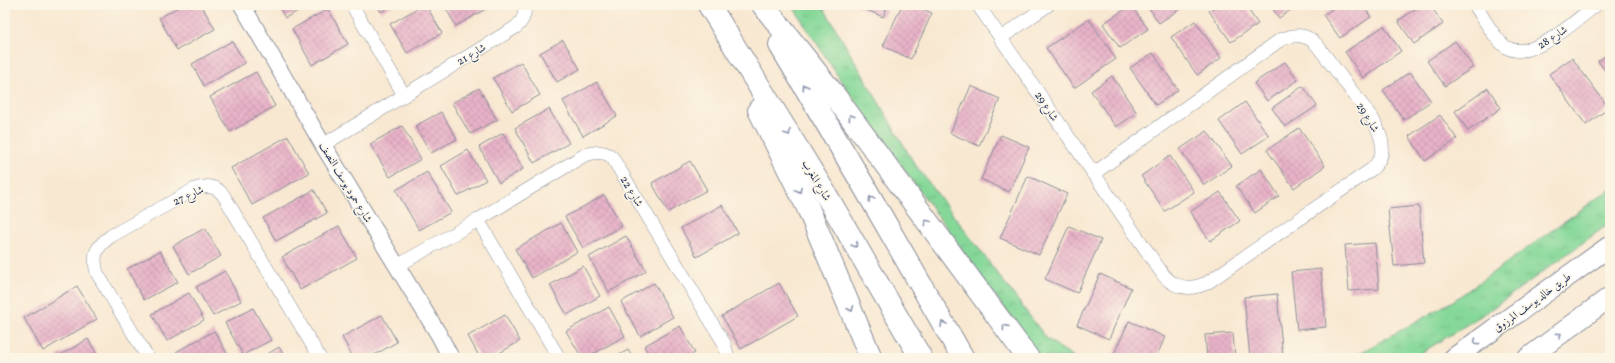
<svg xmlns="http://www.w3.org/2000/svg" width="1615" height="363" font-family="Vollkorn,Amiri,serif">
  <defs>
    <pattern id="grass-tufts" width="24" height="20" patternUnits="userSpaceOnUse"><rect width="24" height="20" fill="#86d899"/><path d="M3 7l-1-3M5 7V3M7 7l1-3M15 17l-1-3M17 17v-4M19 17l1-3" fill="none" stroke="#73ba86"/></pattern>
    <pattern id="building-cross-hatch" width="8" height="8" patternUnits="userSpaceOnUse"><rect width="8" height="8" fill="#e8b2c8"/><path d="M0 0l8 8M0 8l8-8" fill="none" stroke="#c699ae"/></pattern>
  </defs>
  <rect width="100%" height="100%" fill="#fcf5e5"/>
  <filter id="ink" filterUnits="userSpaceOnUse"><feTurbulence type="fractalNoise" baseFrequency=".025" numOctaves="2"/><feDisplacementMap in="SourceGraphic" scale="8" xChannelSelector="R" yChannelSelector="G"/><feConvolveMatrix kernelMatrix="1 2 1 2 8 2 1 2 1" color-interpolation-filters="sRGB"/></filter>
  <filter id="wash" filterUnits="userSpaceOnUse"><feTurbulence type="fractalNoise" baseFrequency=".012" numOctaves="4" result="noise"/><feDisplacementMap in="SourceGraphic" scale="16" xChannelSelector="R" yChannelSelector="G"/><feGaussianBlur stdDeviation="0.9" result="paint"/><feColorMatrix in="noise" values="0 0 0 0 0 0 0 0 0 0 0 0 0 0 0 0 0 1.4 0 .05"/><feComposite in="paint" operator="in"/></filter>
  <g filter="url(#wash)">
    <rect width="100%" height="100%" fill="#f8e8d1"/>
    <!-- grass -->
    <g fill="url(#grass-tufts)" stroke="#50847c">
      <polygon points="792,5 822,5 914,163 1047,339 1075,358 1040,358 843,84"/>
      <polygon points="1610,189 1610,223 1487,312 1413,358 1351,358 1453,301"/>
    </g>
    <g id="blocks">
      <!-- building -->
      <g fill="url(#building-cross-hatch)">
        <polygon points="182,5 201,5 215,29 177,50 159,18"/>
        <polygon points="278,5 309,5 285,18"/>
        <polygon points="377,5 393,5 381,12"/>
        <polygon points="423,5 426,5 442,33 407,53 390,24"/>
        <polygon points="444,5 493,5 456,26"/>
        <polygon points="855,5 888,5 883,17"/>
        <polygon points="902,5 913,5 932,13 911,59 883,46"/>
        <polygon points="1131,5 1148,29 1120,48 1103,24"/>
        <polygon points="1147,5 1186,5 1159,23"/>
        <polygon points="1217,5 1245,5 1258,24 1231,42 1209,11"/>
        <polygon points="1270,5 1298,5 1279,18"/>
        <polygon points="1338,5 1363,5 1371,17 1340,38 1323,15"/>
        <polygon points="1421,5 1430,5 1443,24 1414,44 1398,21"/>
        <polygon points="328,9 348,44 312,65 292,29"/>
        <polygon points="1089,19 1116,59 1074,88 1046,48"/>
        <polygon points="1195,21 1221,58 1197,75 1171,37"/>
        <polygon points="1384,26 1401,51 1363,78 1345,52"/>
        <polygon points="563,40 580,69 557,82 540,53"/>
        <polygon points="232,41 245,63 204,86 192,64"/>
        <polygon points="1455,41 1473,67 1445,86 1427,61"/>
        <polygon points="1153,53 1178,90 1156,105 1130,68"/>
        <polygon points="1610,53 1610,77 1598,61"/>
        <polygon points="1572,58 1609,108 1586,125 1549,74"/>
        <polygon points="521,62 540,95 512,111 493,78"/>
        <polygon points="1285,62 1298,80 1267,101 1254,83"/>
        <polygon points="256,72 275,106 230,132 210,97"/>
        <polygon points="1410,72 1431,101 1404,120 1383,90"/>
        <polygon points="1112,76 1137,113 1116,127 1091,91"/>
        <polygon points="597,82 617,116 583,136 563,101"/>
        <polygon points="971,86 1000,99 979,146 950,133"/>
        <polygon points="1303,86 1317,106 1285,127 1272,108"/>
        <polygon points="479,88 497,120 470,134 452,103"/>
        <polygon points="1488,88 1501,108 1468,131 1455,111"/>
        <polygon points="1245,102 1269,136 1242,154 1219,121"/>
        <polygon points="549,109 569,143 534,163 515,128"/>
        <polygon points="441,112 457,139 431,153 415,126"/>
        <polygon points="1440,115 1457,139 1425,161 1409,136"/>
        <polygon points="402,126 421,159 390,177 370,144"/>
        <polygon points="1299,128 1325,166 1294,188 1267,150"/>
        <polygon points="1207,131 1232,166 1204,185 1180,149"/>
        <polygon points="503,133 523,169 499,183 479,147"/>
        <polygon points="1001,135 1029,147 1009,192 981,179"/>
        <polygon points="288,136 309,173 252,205 231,168"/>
        <polygon points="468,150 486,180 458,196 441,166"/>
        <polygon points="1170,156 1194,192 1165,211 1141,176"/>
        <polygon points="690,161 707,190 668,212 652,183"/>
        <polygon points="1261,169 1279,196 1255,213 1236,186"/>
        <polygon points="427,172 451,212 419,230 396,190"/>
        <polygon points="1028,176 1067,194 1039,255 1000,238"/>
        <polygon points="314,190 327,213 276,241 263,218"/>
        <polygon points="1220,192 1240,221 1210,241 1190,212"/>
        <polygon points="604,195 622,226 583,248 565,217"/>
        <polygon points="722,205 738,233 697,257 681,228"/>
        <polygon points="1419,206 1424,263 1394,266 1388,209"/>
        <polygon points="561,223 577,252 532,278 515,249"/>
        <polygon points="339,226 357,258 300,290 282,257"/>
        <polygon points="1069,226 1101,240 1077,293 1045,279"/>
        <polygon points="205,228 221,256 189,274 173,246"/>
        <polygon points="626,236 646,271 609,292 589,257"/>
        <polygon points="1375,243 1379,289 1349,291 1345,245"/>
        <polygon points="160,251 178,282 144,300 127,269"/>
        <polygon points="583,266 600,296 567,315 550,285"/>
        <polygon points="1321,269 1326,327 1297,330 1291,272"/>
        <polygon points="225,271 241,301 213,316 196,287"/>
        <polygon points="1100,274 1131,288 1109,339 1077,325"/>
        <polygon points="654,283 673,317 640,336 621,302"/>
        <polygon points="779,283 798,316 741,349 722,316"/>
        <polygon points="77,286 97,319 43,351 24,318"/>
        <polygon points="189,293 204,320 167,341 152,314"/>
        <polygon points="1277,294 1283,358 1250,358 1244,297"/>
        <polygon points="609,307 625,336 586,358 582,358 566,331"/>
        <polygon points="253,308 271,340 243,355 225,323"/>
        <polygon points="382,315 397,342 369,358 353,358 342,337"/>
        <polygon points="505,315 520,341 491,358 480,358 468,336"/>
        <polygon points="1129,321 1165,337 1156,358 1112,358"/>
        <polygon points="680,326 695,353 685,358 651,358 644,346"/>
        <polygon points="214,331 230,358 179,358 176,352"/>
        <polygon points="1233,333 1235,358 1207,358 1205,335"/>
        <polygon points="88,339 99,358 55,358"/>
        <polygon points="279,347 285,358 261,358"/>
        <polygon points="628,350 633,358 614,358"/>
      </g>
    </g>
  </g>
  <g filter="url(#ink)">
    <use href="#blocks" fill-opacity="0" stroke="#8a8c98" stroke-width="1"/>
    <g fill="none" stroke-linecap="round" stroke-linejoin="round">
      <!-- minor casing -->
      <g stroke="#8a8c98" stroke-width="14">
        <g id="minor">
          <polyline points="352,5 404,95"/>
          <path d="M978,5L1164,276C1176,289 1191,290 1207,283L1372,169C1389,153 1382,136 1372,118L1317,45C1306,33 1294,34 1280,40L1093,174"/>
          <path d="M1475,5C1483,17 1494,39 1506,47C1532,63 1576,20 1596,5"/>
          <polyline points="1001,38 1048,5"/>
          <path d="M323,145L516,27C523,21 526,15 524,5"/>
          <polyline points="478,220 559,358"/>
          <path d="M397,266L478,220L583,156C593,152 603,150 612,157L724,343L728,358"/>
          <path d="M148,358L97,273C92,254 96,247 111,236L195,189C207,185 216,185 224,196L320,358"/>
        </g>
      </g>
      <!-- tertiary casing -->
      <g stroke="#8a8c98" stroke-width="18">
        <polyline id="tertiary" points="242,5 323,145 439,335 451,358"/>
      </g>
      <!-- primary casing -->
      <g stroke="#8a8c98" stroke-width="22">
        <g id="primary">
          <polyline points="1454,358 1610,246"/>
          <polyline points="1528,358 1610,297"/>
        </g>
      </g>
      <!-- motorway casing -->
      <g stroke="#8a8c98" stroke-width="24">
        <g id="motorway">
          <polyline points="709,5 825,193 921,358"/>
          <polyline points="763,5 835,96 1028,358"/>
          <polyline points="780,45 865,188 963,358"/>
          <polyline points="759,110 808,208 871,358"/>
        </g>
      </g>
      <!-- minor -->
      <use href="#minor" stroke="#fff" stroke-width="13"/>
      <!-- tertiary -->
      <use href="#tertiary" stroke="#fff" stroke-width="16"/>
      <!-- primary -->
      <use href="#primary" stroke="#fff" stroke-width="20"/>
      <!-- motorway -->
      <use href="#motorway" stroke="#fff" stroke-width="22"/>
    </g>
    <!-- one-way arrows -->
    <defs><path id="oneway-chevron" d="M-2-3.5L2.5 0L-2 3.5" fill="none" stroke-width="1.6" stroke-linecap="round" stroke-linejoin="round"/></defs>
    <g stroke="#8d97ae">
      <use href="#oneway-chevron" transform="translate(805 87) rotate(-121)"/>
      <use href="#oneway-chevron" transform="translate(851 117) rotate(-126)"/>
      <use href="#oneway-chevron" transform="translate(788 133) rotate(58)"/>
      <use href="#oneway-chevron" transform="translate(799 190) rotate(63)"/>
      <use href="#oneway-chevron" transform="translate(871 199) rotate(-120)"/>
      <use href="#oneway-chevron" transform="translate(927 222) rotate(-126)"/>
      <use href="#oneway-chevron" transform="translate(855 245) rotate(60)"/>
      <use href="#oneway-chevron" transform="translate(851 309) rotate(67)"/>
      <use href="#oneway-chevron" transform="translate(943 324) rotate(-120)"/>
      <use href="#oneway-chevron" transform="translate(1005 327) rotate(-127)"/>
      <use href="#oneway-chevron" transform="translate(1559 335) rotate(-37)"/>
      <use href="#oneway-chevron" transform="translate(1476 342) rotate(144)"/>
    </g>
  </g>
  <g text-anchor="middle" stroke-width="3" stroke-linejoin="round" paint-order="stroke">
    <!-- street labels -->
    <g font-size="11" fill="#1b2f5e" stroke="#fcf5e5">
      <text transform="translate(1552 37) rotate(-33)" y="4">شارع 28</text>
      <text transform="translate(471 54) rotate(-31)" y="4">شارع 21</text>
      <text transform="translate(1047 106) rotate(56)" y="4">شارع 29</text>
      <text transform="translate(1368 117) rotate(58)" y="4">شارع 29</text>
      <text transform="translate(817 180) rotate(59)" y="4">شارع المغرب</text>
      <text transform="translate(346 182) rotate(59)" y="4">شارع حمود يوسف النصف</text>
      <text transform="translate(632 191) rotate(59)" y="4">شارع 22</text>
      <text transform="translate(188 195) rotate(-25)" y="4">شارع 27</text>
      <text transform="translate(1532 302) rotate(-36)" y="4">طريق خالد يوسف المرزوق</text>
    </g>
  </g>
  <!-- margin -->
  <rect width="1615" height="363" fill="none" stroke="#fcf5e5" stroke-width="20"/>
</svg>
